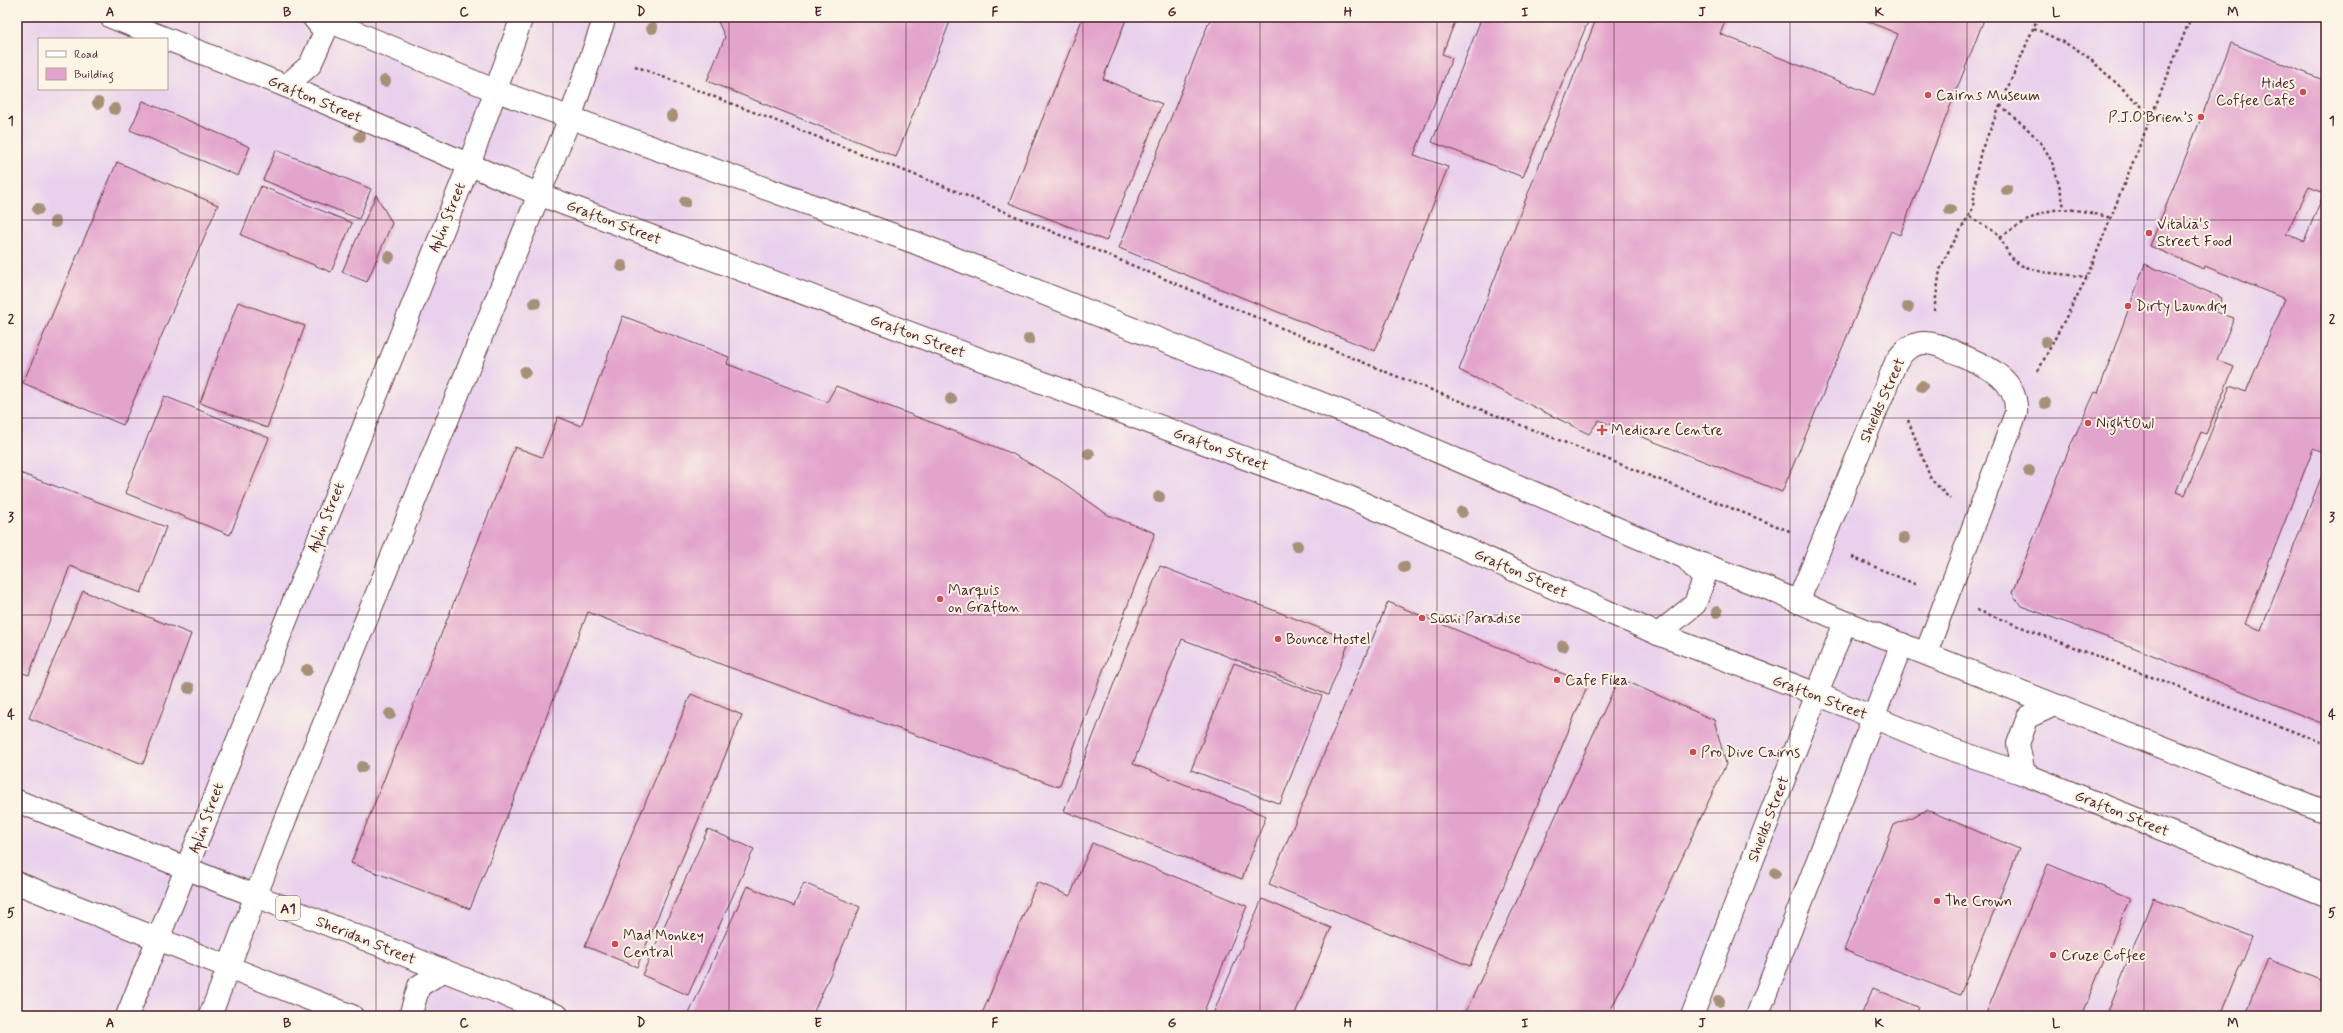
<svg xmlns="http://www.w3.org/2000/svg" width="2343" height="1033" font-family="Mynerve,sans-serif">
  <rect width="100%" height="100%" fill="#fcf5e5"/>
  <filter id="ink" filterUnits="userSpaceOnUse"><feTurbulence type="fractalNoise" baseFrequency=".025" numOctaves="2"/><feDisplacementMap in="SourceGraphic" scale="8" xChannelSelector="R" yChannelSelector="G"/><feConvolveMatrix kernelMatrix="1 2 1 2 8 2 1 2 1" color-interpolation-filters="sRGB"/></filter>
  <filter id="wash" filterUnits="userSpaceOnUse"><feTurbulence type="fractalNoise" baseFrequency=".012" numOctaves="4" result="noise"/><feDisplacementMap in="SourceGraphic" scale="16" xChannelSelector="R" yChannelSelector="G"/><feGaussianBlur stdDeviation="0.9" result="paint"/><feColorMatrix in="noise" values="0 0 0 0 0 0 0 0 0 0 0 0 0 0 0 0 0 1.4 0 .05"/><feComposite in="paint" operator="in"/></filter>
  <g filter="url(#wash)">
    <rect width="100%" height="100%" fill="#f1e0c1"/>
    <!-- built -->
    <path fill="#e9d1ed" fill-rule="evenodd" d="M17,17H2326V1016H17ZM39,39H167V89H39Z"/>
    <g id="blocks">
      <!-- building -->
      <g fill="#e3a4cc" fill-rule="evenodd">
        <polygon points="716,17 952,17 896,157 707,81 725,37"/>
        <polygon points="1083,17 1127,17 1103,79 1162,104 1106,241 1009,203"/>
        <polygon points="1211,17 1457,17 1442,54 1452,58 1414,155 1448,167 1375,351 1119,248"/>
        <polygon points="1482,17 1590,17 1523,177 1432,142"/>
        <polygon points="1597,17 1727,17 1720,34 1874,95 1898,34 1858,17 1985,17 1900,235 1891,231 1782,492 1599,420 1589,434 1459,370"/>
        <path d="M2231,43L2326,81V415L2324,419L2326,420V454L2313,449L2245,624L2261,630L2326,465V725L2125,644L2021,606L2012,593L2069,449L2095,392L2098,393L2145,264L2222,298L2216,312L2234,318L2217,360L2234,367L2206,434L2201,432L2176,492L2185,495L2230,386L2246,392L2285,299L2205,266L2204,269L2150,246ZM2309,187L2324,193L2304,241L2286,234Z"/>
        <polygon points="143,101 250,147 238,176 130,130"/>
        <polygon points="276,150 371,189 359,219 263,180"/>
        <polygon points="117,162 218,205 123,425 23,383"/>
        <polygon points="261,186 352,223 331,272 241,235"/>
        <polygon points="376,195 392,223 367,282 342,272"/>
        <polygon points="238,302 305,326 267,428 200,403"/>
        <polygon points="623,316 729,357 727,364 827,402 836,386 1011,453 1059,480 1108,515 1155,533 1059,787 723,665 588,612 470,909 351,863 515,447 542,457 558,417 581,426"/>
        <polygon points="164,396 269,438 230,535 125,493"/>
        <polygon points="17,472 166,527 141,593 70,566 29,675 17,671"/>
        <polygon points="1160,566 1350,640 1328,695 1182,639 1133,764 1266,816 1242,879 1064,811"/>
        <polygon points="83,591 191,634 143,764 29,718"/>
        <polygon points="1388,602 1588,684 1470,966 1269,884"/>
        <polygon points="1234,663 1322,696 1280,804 1191,770"/>
        <polygon points="1619,678 1714,720 1726,764 1608,1016 1464,1016"/>
        <polygon points="691,694 742,715 637,967 585,946"/>
        <polygon points="1927,810 2019,849 1960,995 1844,950 1894,825"/>
        <polygon points="708,829 754,849 688,995 642,975"/>
        <polygon points="1092,843 1247,906 1202,1016 981,1016 1037,882 1070,896"/>
        <polygon points="2048,864 2130,898 2081,1016 1985,1016"/>
        <polygon points="804,883 860,907 812,1016 688,1016 747,886 794,906"/>
        <polygon points="2153,898 2252,937 2220,1016 2106,1016"/>
        <polygon points="1262,899 1331,928 1294,1016 1212,1016"/>
        <polygon points="2268,959 2326,982 2326,1016 2244,1016"/>
        <polygon points="1873,988 1918,1007 1915,1016 1861,1016"/>
      </g>
    </g>
  </g>
  <g filter="url(#ink)">
    <use href="#blocks" fill-opacity="0" stroke="#633c42" stroke-width="1"/>
    <g fill="none" stroke-linecap="round" stroke-linejoin="round">
      <!-- street casing -->
      <g stroke="#633c42" stroke-width="24">
        <path id="street" d="M1798,602L1896,362C1902,352 1911,344 1923,343C1936,342 1949,350 1961,355C1988,367 2018,379 2016,413L1926,653"/>
      </g>
      <!-- secondary casing -->
      <g stroke="#633c42" stroke-width="24">
        <g id="secondary">
          <polyline points="111,17 286,86 538,194 1349,497 1658,634 1817,694 1945,747 2024,774 2326,895"/>
          <polyline points="319,17 494,90 916,243 1371,423 1686,558 1769,589 1845,622 2326,812"/>
          <polyline points="286,86 310,65 325,32 313,17"/>
          <polyline points="1658,634 1695,604 1704,579 1686,558"/>
          <polyline points="2024,774 2018,744 2028,717 2054,705"/>
          <polyline points="127,1016 469,165 522,17"/>
          <polyline points="210,1016 282,827 570,118 605,17"/>
          <polyline points="1692,1016 1845,622"/>
          <polyline points="1757,1016 1902,644"/>
        </g>
      </g>
      <!-- highway casing -->
      <g stroke="#633c42" stroke-width="24">
        <g id="highway">
          <polyline points="17,801 558,1016"/>
          <polyline points="17,883 352,1016"/>
          <polyline points="410,1016 419,986 443,971"/>
        </g>
      </g>
      <!-- path -->
      <g stroke="#633c42" stroke-width="2.5" stroke-dasharray="3 3" stroke-linecap="butt">
        <polyline points="2034,28 2075,48 2089,58 2151,115"/>
        <polyline points="635,66 941,185 1391,374 1792,532"/>
        <path d="M2000,105C2045,143 2053,150 2064,208"/>
        <polyline points="1970,217 1997,233 2010,256 2020,265 2042,272 2087,277"/>
        <path d="M2000,237C2049,206 2054,203 2111,218"/>
        <polyline points="1934,311 1940,270 1947,254 1973,208 1976,174 1981,151 2038,17"/>
        <polyline points="2038,371 2087,277 2191,17"/>
        <polyline points="1908,420 1931,479 1950,499"/>
        <polyline points="1852,557 1917,585"/>
        <polyline points="1977,610 2326,744"/>
      </g>
      <!-- street -->
      <use href="#street" stroke="#fff" stroke-width="22"/>
      <!-- secondary -->
      <use href="#secondary" stroke="#fff" stroke-width="22"/>
      <!-- highway -->
      <use href="#highway" stroke="#fff" stroke-width="22"/>
    </g>
    <!-- trees -->
    <g fill="#a69178">
      <circle cx="652" cy="28" r="6"/>
      <circle cx="385" cy="81" r="6"/>
      <circle cx="98" cy="103" r="6"/>
      <circle cx="115" cy="109" r="6"/>
      <circle cx="672" cy="116" r="6"/>
      <circle cx="360" cy="137" r="6"/>
      <circle cx="2007" cy="190" r="6"/>
      <circle cx="685" cy="202" r="6"/>
      <circle cx="38" cy="209" r="6"/>
      <circle cx="1950" cy="210" r="6"/>
      <circle cx="55" cy="222" r="6"/>
      <circle cx="389" cy="257" r="6"/>
      <circle cx="622" cy="266" r="6"/>
      <circle cx="535" cy="303" r="6"/>
      <circle cx="1908" cy="307" r="6"/>
      <circle cx="1029" cy="339" r="6"/>
      <circle cx="2046" cy="342" r="6"/>
      <circle cx="525" cy="372" r="6"/>
      <circle cx="1922" cy="386" r="6"/>
      <circle cx="951" cy="399" r="6"/>
      <circle cx="2045" cy="403" r="6"/>
      <circle cx="1089" cy="454" r="6"/>
      <circle cx="2029" cy="471" r="6"/>
      <circle cx="1159" cy="497" r="6"/>
      <circle cx="1462" cy="512" r="6"/>
      <circle cx="1904" cy="538" r="6"/>
      <circle cx="1297" cy="546" r="6"/>
      <circle cx="1404" cy="567" r="6"/>
      <circle cx="1717" cy="612" r="6"/>
      <circle cx="1563" cy="646" r="6"/>
      <circle cx="307" cy="670" r="6"/>
      <circle cx="189" cy="688" r="6"/>
      <circle cx="390" cy="714" r="6"/>
      <circle cx="362" cy="767" r="6"/>
      <circle cx="1775" cy="873" r="6"/>
      <circle cx="1719" cy="1001" r="6"/>
    </g>
  </g>
  <!-- grid -->
  <path fill="none" stroke="#4a1f2b" stroke-width="1" stroke-opacity="0.55" d="M199,17V1016M376,17V1016M553,17V1016M729,17V1016M906,17V1016M1083,17V1016M1260,17V1016M1437,17V1016M1614,17V1016M1790,17V1016M1967,17V1016M2144,17V1016M17,220H2326M17,418H2326M17,615H2326M17,813H2326"/>
  <!-- markers -->
  <g fill="#d1495b" stroke="#fcf5e5" stroke-width="1.5">
    <circle cx="2303" cy="92" r="4"/>
    <circle cx="1928" cy="95" r="4"/>
    <circle cx="2201" cy="117" r="4"/>
    <circle cx="2149" cy="233" r="4"/>
    <circle cx="2128" cy="306" r="4"/>
    <circle cx="2088" cy="423" r="4"/>
    <path d="M1600 424h4v4h4v4h-4v4h-4v-4h-4v-4h4z"/>
    <circle cx="940" cy="599" r="4"/>
    <circle cx="1422" cy="618" r="4"/>
    <circle cx="1278" cy="639" r="4"/>
    <circle cx="1557" cy="680" r="4"/>
    <circle cx="1693" cy="752" r="4"/>
    <circle cx="1937" cy="901" r="4"/>
    <circle cx="615" cy="944" r="4"/>
    <circle cx="2053" cy="955" r="4"/>
  </g>
  <g text-anchor="middle" stroke-width="4" stroke-linejoin="round" paint-order="stroke">
    <!-- shield labels -->
    <rect fill="#fcf5e5" stroke="#7f5f63" stroke-width="1" x="276" y="896" width="24" height="24" rx="3"/>
    <g font-size="14" font-weight="bold" fill="#4a1f2b">
      <text x="288" y="913">A1</text>
    </g>
    <!-- poi labels -->
    <g font-size="15" fill="#4a1f2b" stroke="#fcf5e5" text-anchor="start">
      <text x="2295" y="88" text-anchor="end">Hides<tspan x="2295" dy="17">Coffee Cafe</tspan></text>
      <text x="1936" y="100">Cairns Museum</text>
      <text x="2193" y="122" text-anchor="end">P.J.O’Brien’s</text>
      <text x="2157" y="229">Vitalia's<tspan x="2157" dy="17">Street Food</tspan></text>
      <text x="2136" y="311">Dirty Laundry</text>
      <text x="2096" y="428">NightOwl</text>
      <text x="1611" y="435">Medicare Centre</text>
      <text x="948" y="595">Marquis<tspan x="948" dy="17">on Grafton</tspan></text>
      <text x="1430" y="623">Sushi Paradise</text>
      <text x="1286" y="644">Bounce Hostel</text>
      <text x="1565" y="685">Cafe Fika</text>
      <text x="1701" y="757">Pro Dive Cairns</text>
      <text x="1945" y="906">The Crown</text>
      <text x="623" y="940">Mad Monkey<tspan x="623" dy="17">Central</tspan></text>
      <text x="2061" y="960">Cruze Coffee</text>
    </g>
    <!-- street labels -->
    <g font-size="15" fill="#4a1f2b" stroke="#fcf5e5">
      <text transform="translate(315 99) rotate(23)" y="5">Grafton Street</text>
      <text transform="translate(447 217) rotate(-68)" y="5">Aplin Street</text>
      <text transform="translate(614 222) rotate(21)" y="5">Grafton Street</text>
      <text transform="translate(918 336) rotate(20)" y="5">Grafton Street</text>
      <text transform="translate(1882 400) rotate(-66)" y="5">Shields Street</text>
      <text transform="translate(1221 449) rotate(20)" y="5">Grafton Street</text>
      <text transform="translate(326 517) rotate(-68)" y="5">Aplin Street</text>
      <text transform="translate(1521 573) rotate(24)" y="5">Grafton Street</text>
      <text transform="translate(1820 697) rotate(21)" y="5">Grafton Street</text>
      <text transform="translate(2122 813) rotate(22)" y="5">Grafton Street</text>
      <text transform="translate(206 818) rotate(-70)" y="5">Aplin Street</text>
      <text transform="translate(1768 819) rotate(-69)" y="5">Shields Street</text>
      <text transform="translate(366 940) rotate(22)" y="5">Sheridan Street</text>
    </g>
  </g>
  <!-- margin -->
  <rect width="2343" height="1033" fill="none" stroke="#fcf5e5" stroke-width="44"/>
  <!-- legend -->
  <rect x="38" y="38" width="130" height="52" fill="#fcf5e5" stroke="#b59f9b"/>
  <rect x="46" y="51" width="20" height="6" fill="#ffffff" stroke="#b59f9b"/>
  <text x="74" y="58" font-size="12" fill="#4a1f2b">Road</text>
  <rect x="46" y="68" width="20" height="12" fill="#e3a4cc" stroke="#b59f9b"/>
  <text x="74" y="78" font-size="12" fill="#4a1f2b">Building</text>
  <rect x="22" y="22" width="2299" height="989" fill="none" stroke="#4a1f2b" stroke-width="1.5"/>
  <g font-size="13" text-anchor="middle" font-weight="bold" fill="#4a1f2b">
    <text x="110" y="16">A</text>
    <text x="287" y="16">B</text>
    <text x="464" y="16">C</text>
    <text x="641" y="16">D</text>
    <text x="818" y="16">E</text>
    <text x="995" y="16">F</text>
    <text x="1172" y="16">G</text>
    <text x="1348" y="16">H</text>
    <text x="1525" y="16">I</text>
    <text x="1702" y="16">J</text>
    <text x="1879" y="16">K</text>
    <text x="2056" y="16">L</text>
    <text x="2233" y="16">M</text>
    <text x="11" y="125">1</text>
    <text x="2332" y="125">1</text>
    <text x="11" y="323">2</text>
    <text x="2332" y="323">2</text>
    <text x="11" y="521">3</text>
    <text x="2332" y="521">3</text>
    <text x="11" y="719">4</text>
    <text x="2332" y="719">4</text>
    <text x="11" y="917">5</text>
    <text x="2332" y="917">5</text>
    <text x="110" y="1027">A</text>
    <text x="287" y="1027">B</text>
    <text x="464" y="1027">C</text>
    <text x="641" y="1027">D</text>
    <text x="818" y="1027">E</text>
    <text x="995" y="1027">F</text>
    <text x="1172" y="1027">G</text>
    <text x="1348" y="1027">H</text>
    <text x="1525" y="1027">I</text>
    <text x="1702" y="1027">J</text>
    <text x="1879" y="1027">K</text>
    <text x="2056" y="1027">L</text>
    <text x="2233" y="1027">M</text>
  </g>
</svg>
